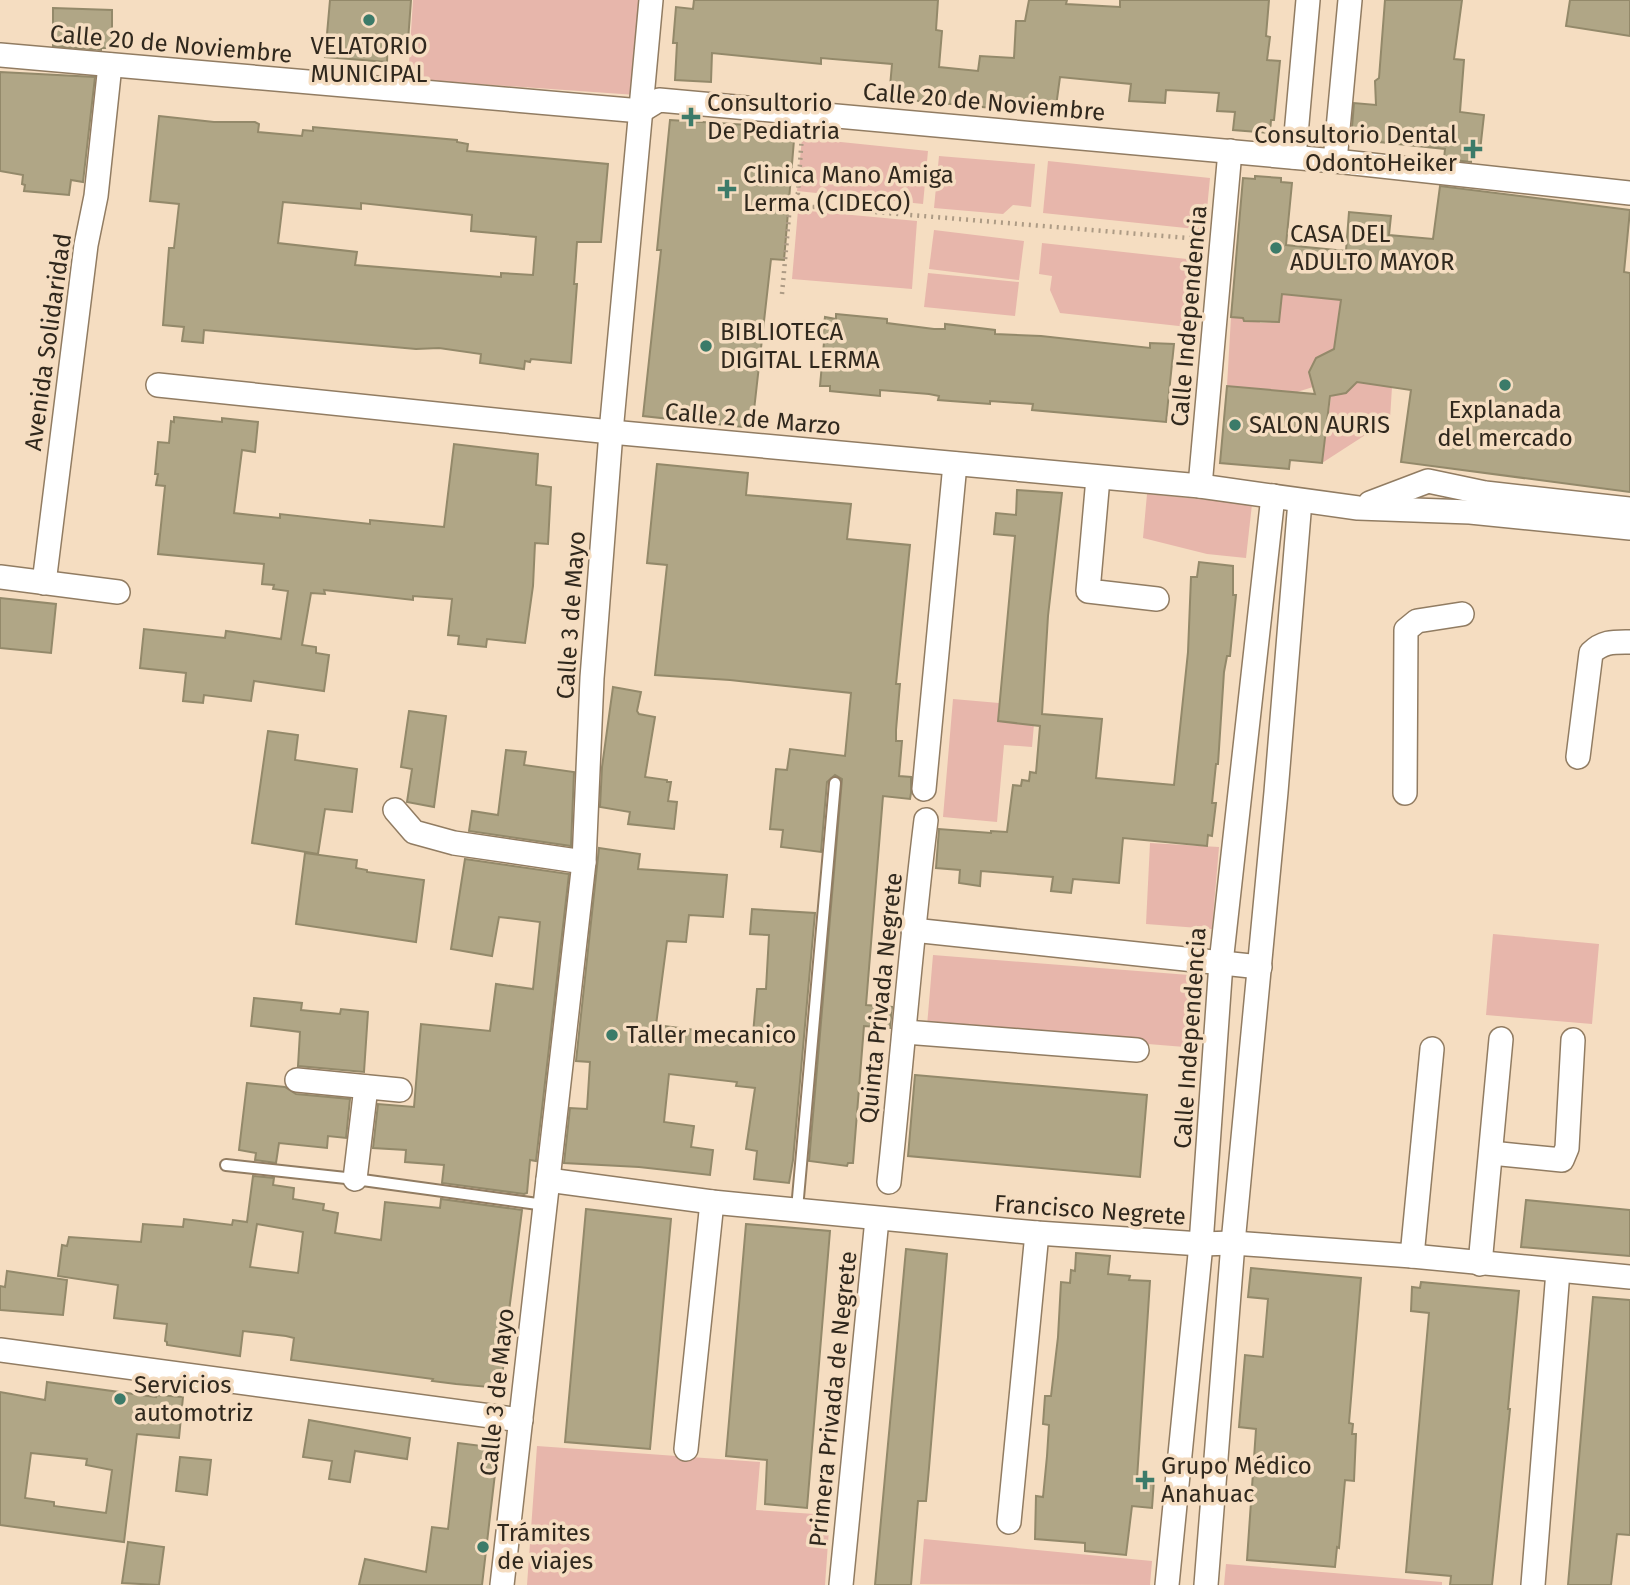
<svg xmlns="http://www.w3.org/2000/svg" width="1630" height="1585" font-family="'Fira Sans',sans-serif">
  <rect width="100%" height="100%" fill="#f5ddc1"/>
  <!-- green -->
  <g fill="#e7b6ab">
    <polygon points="413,0 640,0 636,95 408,79"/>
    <polygon points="802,138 928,151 923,204 797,191"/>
    <polygon points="939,156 1035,164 1031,207 1013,205 1003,214 934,208"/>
    <polygon points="1048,161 1210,178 1205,230 1043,213"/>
    <polygon points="798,210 917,221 912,289 792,279"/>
    <polygon points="934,230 1024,241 1019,280 929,269"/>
    <polygon points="1042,243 1196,260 1188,327 1060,313 1050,290 1052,276 1039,274"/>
    <polygon points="928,273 1019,282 1015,316 924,307"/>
    <polygon points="1282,294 1414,307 1316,358 1309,372 1313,387 1297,392 1227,386 1231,317 1243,318 1244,322 1251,322 1252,319 1259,319 1260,323 1279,322"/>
    <polygon points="1357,382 1392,387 1390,419 1322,463 1331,397"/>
    <polygon points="1147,494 1252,504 1246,558 1207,554 1143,538"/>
    <polygon points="953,699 999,703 998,721 1034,724 1032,747 1004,745 997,822 943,817"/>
    <polygon points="1150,843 1219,847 1212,929 1146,924"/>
    <polygon points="1493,934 1599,944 1592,1024 1486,1015"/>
    <polygon points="933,955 1202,976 1197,1048 927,1026"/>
    <polygon points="537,1446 760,1462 756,1510 830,1515 825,1585 527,1585"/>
    <polygon points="924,1539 1152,1561 1150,1585 920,1584"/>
    <polygon points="1226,1564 1442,1582 1442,1585 1224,1585"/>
  </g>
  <!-- building -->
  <g fill="#b0a686" stroke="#93896a" stroke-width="2" fill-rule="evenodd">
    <polygon points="330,0 411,0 408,41 388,39 387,62 325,57"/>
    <polygon points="694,0 938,0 936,30 942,31 939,67 978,71 980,56 1014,58 1016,21 1025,21 1029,0 1067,0 1066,4 1120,7 1120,0 1269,0 1266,36 1270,37 1267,60 1280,61 1274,120 1271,120 1270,133 1233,130 1235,112 1217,111 1219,93 1166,90 1165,103 1129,101 1131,84 1060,77 1055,114 889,98 892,64 821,58 821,64 712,53 711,82 675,80 677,43 673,43 676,7 693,9"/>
    <polygon points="1385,0 1462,0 1454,59 1464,60 1460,112 1484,115 1480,151 1471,150 1471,162 1444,159 1445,149 1351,139 1354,103 1376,105 1375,81 1379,78"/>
    <polygon points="1570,0 1630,0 1630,36 1566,26"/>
    <polygon points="53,8 112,10 112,48 101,48 101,50 53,46"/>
    <polygon points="0,72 95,77 83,182 71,180 69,195 24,191 25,185 22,184 23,175 0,171"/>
    <path d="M159,116L214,122H255L259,124L258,132L302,136L303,130L313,131V127L457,140V142L468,144L467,151L608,164L601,242H577L574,284H577L571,363L531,359L530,362L525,361L524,369L480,363L481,354L439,348L416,349L204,330L203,343L182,341L184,327L163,325L169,248H174L179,204L150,201ZM283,202L361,209V203L472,215L471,231L536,237L533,275L501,273V277L355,265L357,252L278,243Z"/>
    <polygon points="670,120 795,128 784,260 771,259 752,428 643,416 661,250 657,250"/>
    <polygon points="1255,176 1281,178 1281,182 1292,183 1286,245 1346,251 1349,212 1391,216 1389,235 1433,239 1440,186 1630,210 1624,272 1630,273 1630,492 1401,462 1411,390 1357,382 1346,393 1330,396 1322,463 1290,460 1289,469 1220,463 1227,386 1315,394 1309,372 1316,358 1334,349 1341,300 1282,294 1279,322 1244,321 1243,318 1231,317 1243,178 1255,179"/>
    <polygon points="836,314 887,319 887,323 934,329 945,329 945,324 995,330 995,334 1041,336 1150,348 1150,343 1174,344 1166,422 1032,410 1033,404 990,401 990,404 938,400 939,396 929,394 880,390 880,396 830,391 830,386 820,386 824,342 822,342 825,317 836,319"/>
    <polygon points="174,417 222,422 222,418 258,422 255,452 242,450 234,513 280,518 280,514 370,524 370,520 444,527 454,444 538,454 536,485 551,487 548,544 535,543 533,586 525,643 487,639 486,647 458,644 459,636 448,635 452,599 413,596 413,600 324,590 325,594 311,593 302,645 316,647 316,653 329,655 324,691 254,681 251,701 204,695 203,703 183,701 186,673 140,668 144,629 225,638 226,631 281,639 288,591 273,589 274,585 262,584 264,564 158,554 165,486 156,485 158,474 155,474 158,442 169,443 171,421 174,422"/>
    <polygon points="657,464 748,473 746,495 851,504 847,539 910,545 896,684 900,684 896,730 896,741 902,741 899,776 911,777 911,793 910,799 883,796 866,1005 892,1007 890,1028 864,1026 853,1163 848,1163 847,1166 809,1161 842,779 835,775 827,782 821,852 781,847 783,830 770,829 776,769 787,770 790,749 845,756 851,693 730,680 655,675 667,565 647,563"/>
    <polygon points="1017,490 1062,493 1048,616 1042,714 1102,719 1096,778 1174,785 1188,652 1191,577 1197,577 1199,562 1233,566 1233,595 1236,595 1230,656 1227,656 1224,672 1218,764 1216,764 1212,803 1216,803 1212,836 1208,835 1207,846 1123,838 1119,883 1073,879 1071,893 1051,891 1053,877 981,871 980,886 959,883 960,870 936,868 939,829 991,833 991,831 1007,832 1013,785 1021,786 1022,780 1029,781 1030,772 1036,773 1040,726 998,721 1015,536 994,534 996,513 1016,515"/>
    <polygon points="0,598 56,604 51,653 0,648"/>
    <polygon points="613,687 641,692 637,711 639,714 655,717 645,777 667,780 667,782 671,782 668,801 677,802 674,829 628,824 630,812 600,807 602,767"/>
    <polygon points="409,711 446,716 434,807 407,802 412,769 401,767"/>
    <polygon points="268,731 298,735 295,760 357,769 352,812 325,809 318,854 252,843"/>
    <polygon points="506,750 526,752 524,765 574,772 571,846 469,831 472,811 498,815"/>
    <polygon points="599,848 640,854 638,869 727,875 723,917 689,915 686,942 667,941 656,1025 743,1036 743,1033 753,1034 757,989 766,989 769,935 750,934 752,909 815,913 793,1160 789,1183 754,1179 757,1151 746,1149 755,1088 736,1086 737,1082 669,1074 664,1122 694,1126 691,1147 713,1150 710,1175 639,1167 564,1163 570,1108 587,1109 590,1062 576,1061"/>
    <polygon points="305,853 357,860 356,868 367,870 367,872 424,880 416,942 296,924"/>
    <polygon points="465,859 569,874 536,1161 530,1160 527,1193 524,1194 442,1183 444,1165 405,1162 406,1150 373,1148 378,1104 414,1107 421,1024 490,1031 496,984 533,989 540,922 499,917 492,956 451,949"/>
    <polygon points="254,998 302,1003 301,1010 340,1014 341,1009 368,1012 364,1072 298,1066 300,1032 251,1026"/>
    <polygon points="915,1075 1147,1095 1140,1177 908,1156"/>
    <polygon points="247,1083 285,1087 296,1094 350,1099 346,1138 328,1136 327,1148 279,1143 276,1163 255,1160 256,1153 239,1150"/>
    <path d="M253,1176L274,1178L273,1185L294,1188L293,1199L324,1204L323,1210L338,1213L335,1233L381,1240L385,1202L440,1208L441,1199L522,1210L509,1311H512L500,1388L456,1384L432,1381L433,1379L291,1360L294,1338L286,1336L243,1331L240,1356L167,1345V1342L165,1341L167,1324L114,1318L118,1285L58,1276L62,1245L67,1246L69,1237L141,1242L143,1224L183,1227L184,1219L232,1225L233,1220L247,1222ZM257,1224L303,1232L298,1273L250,1267Z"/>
    <polygon points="1526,1200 1630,1210 1630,1256 1521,1247"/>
    <polygon points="586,1209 671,1219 650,1449 565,1442"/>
    <polygon points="746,1224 830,1231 807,1508 765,1504 767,1460 726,1456"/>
    <polygon points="906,1249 947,1254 929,1468 926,1501 918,1501 911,1585 875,1585"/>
    <polygon points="1076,1253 1110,1256 1108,1274 1130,1276 1129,1280 1150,1281 1137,1479 1154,1480 1152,1508 1132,1506 1126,1555 1085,1551 1085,1543 1035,1539 1036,1496 1043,1497 1047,1456 1049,1425 1043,1424 1045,1396 1051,1396 1058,1337 1061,1282 1070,1283 1071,1270 1075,1271"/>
    <polygon points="1251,1268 1361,1278 1349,1423 1353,1424 1352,1434 1356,1434 1354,1481 1345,1480 1339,1548 1337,1547 1335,1567 1247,1560 1256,1429 1239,1427 1245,1355 1263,1357 1268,1299 1248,1297"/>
    <polygon points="7,1271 67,1280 63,1315 0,1310 0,1286 5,1287"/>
    <polygon points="1421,1282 1519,1291 1508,1409 1510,1409 1492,1585 1450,1585 1451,1576 1406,1572 1429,1313 1411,1311 1412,1287 1420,1288"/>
    <polygon points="1593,1297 1630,1300 1630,1535 1617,1534 1611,1585 1568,1585"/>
    <path d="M47,1382L156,1397V1395L183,1397L179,1438L137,1434L124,1542L0,1525V1392L45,1400ZM31,1453L87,1459L86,1465L112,1470L106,1513L54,1506V1502L25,1498Z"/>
    <polygon points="309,1420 410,1438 407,1459 355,1451 350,1482 329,1479 332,1461 303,1457"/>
    <polygon points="458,1443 498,1448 482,1585 359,1585 365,1559 426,1572 432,1527 448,1529"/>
    <polygon points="180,1457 211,1460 207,1495 176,1491"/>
    <polygon points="128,1542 164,1547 159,1585 122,1583"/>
  </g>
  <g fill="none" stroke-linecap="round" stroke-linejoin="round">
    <!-- service casing -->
    <g stroke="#917c62" stroke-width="14">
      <g id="service">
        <polyline points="226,1165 355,1179 545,1205"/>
        <polyline points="797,1209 835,783"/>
      </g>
    </g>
    <!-- minor casing -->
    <g stroke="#917c62" stroke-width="26">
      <g id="minor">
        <polyline points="0,55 641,111 659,100 1335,161 1630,193"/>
        <polyline points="1294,157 1308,0"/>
        <polyline points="1335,161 1350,0"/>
        <polyline points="158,385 611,432 1200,486 1358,508 1470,512 1630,528"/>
        <polyline points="1098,478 1088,591 1157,599"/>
        <polyline points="1200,486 1230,151"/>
        <polyline points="1370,503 1428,481 1485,493 1630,509"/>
        <polyline points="0,577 118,592"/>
        <polyline points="44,583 86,245 96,196 110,65"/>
        <path d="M1578,757L1591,653C1603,641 1614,642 1630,642"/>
        <polyline points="924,789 955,464"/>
        <polyline points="1405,793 1406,630 1417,621 1462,614"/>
        <polyline points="395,810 414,832 454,843 584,862"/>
        <polyline points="913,930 1260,967"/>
        <polyline points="905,1032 1137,1050"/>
        <polyline points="297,1080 400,1090"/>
        <polyline points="1491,1153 1562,1160 1567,1148 1573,1040"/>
        <polyline points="355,1179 366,1087"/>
        <polyline points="548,1180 712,1202 1037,1233 1201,1244 1233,1243 1412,1256 1630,1277"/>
        <path d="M889,1182C902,1061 911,940 926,820"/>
        <polyline points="1412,1256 1432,1049"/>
        <polyline points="1480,1264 1501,1039"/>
        <polyline points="0,1350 521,1420"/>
        <polyline points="686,1449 712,1202"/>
        <polyline points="1009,1522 1037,1233"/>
        <polyline points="502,1585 584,862 592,678 611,432 651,0"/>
        <polyline points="841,1585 877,1219"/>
        <polyline points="1167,1585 1201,1244 1221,963 1273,496"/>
        <polyline points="1206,1585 1233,1243 1276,792 1300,501"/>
        <polyline points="1533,1585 1558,1271"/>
      </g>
    </g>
    <!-- path -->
    <g stroke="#ad9b85" stroke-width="4.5" stroke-dasharray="2 5" stroke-linecap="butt">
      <polyline points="782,203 790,205 798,193 802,134"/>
      <polyline points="782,294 790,205 1200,239"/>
    </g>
    <!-- service -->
    <use href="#service" stroke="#fff" stroke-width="10"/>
    <!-- minor -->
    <use href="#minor" stroke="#fff" stroke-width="23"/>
  </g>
  <!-- markers -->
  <g fill="#3c7b69" stroke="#f5ddc1" stroke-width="2.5">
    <circle cx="369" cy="20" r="7"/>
    <path d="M687.5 106.5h7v7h7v7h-7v7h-7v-7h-7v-7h7z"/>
    <path d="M1469.5 138.5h7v7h7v7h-7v7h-7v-7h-7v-7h7z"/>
    <path d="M723.5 178.5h7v7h7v7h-7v7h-7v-7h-7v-7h7z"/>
    <circle cx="1276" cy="248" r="7"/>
    <circle cx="706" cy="346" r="7"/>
    <circle cx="1505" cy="385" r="7"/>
    <circle cx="1235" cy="425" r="7"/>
    <circle cx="612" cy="1035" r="7"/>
    <circle cx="120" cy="1399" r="7"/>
    <path d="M1141.5 1469.5h7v7h7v7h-7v7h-7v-7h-7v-7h7z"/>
    <circle cx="483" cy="1547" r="7"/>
  </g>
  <g text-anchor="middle" stroke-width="7" stroke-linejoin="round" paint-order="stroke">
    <!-- street labels -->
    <g font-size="24" fill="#30281d" stroke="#f5ddc1">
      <text transform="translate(171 44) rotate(5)" y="8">Calle 20 de Noviembre</text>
      <text transform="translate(984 102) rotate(5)" y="8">Calle 20 de Noviembre</text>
      <text transform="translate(1189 316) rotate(-85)" y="8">Calle Independencia</text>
      <text transform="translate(48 342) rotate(-82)" y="8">Avenida Solidaridad</text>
      <text transform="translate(753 419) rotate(5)" y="8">Calle 2 de Marzo</text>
      <text transform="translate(571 615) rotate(-86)" y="8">Calle 3 de Mayo</text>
      <text transform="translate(881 998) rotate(-84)" y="8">Quinta Privada Negrete</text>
      <text transform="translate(1190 1038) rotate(-86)" y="8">Calle Independencia</text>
      <text transform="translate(1090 1210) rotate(4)" y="8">Francisco Negrete</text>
      <text transform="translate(497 1392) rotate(-84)" y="8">Calle 3 de Mayo</text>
      <text transform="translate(833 1399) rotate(-84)" y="8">Primera Privada de Negrete</text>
    </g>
    <!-- poi labels -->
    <g font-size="24" fill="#30281d" stroke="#f5ddc1" text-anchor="start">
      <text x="369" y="54" text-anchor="middle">VELATORIO<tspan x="369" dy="28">MUNICIPAL</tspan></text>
      <text x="707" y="111">Consultorio<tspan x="707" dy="28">De Pediatria</tspan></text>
      <text x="1457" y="143" text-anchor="end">Consultorio Dental<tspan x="1457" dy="28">OdontoHeiker</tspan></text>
      <text x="743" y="183">Clinica Mano Amiga<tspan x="743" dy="28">Lerma (CIDECO)</tspan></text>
      <text x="1290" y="242">CASA DEL<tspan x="1290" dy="28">ADULTO MAYOR</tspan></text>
      <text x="720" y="340">BIBLIOTECA<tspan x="720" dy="28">DIGITAL LERMA</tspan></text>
      <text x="1505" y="418" text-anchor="middle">Explanada<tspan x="1505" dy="28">del mercado</tspan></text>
      <text x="1249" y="433">SALON AURIS</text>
      <text x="626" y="1043">Taller mecanico</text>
      <text x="134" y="1393">Servicios<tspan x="134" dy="28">automotriz</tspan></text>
      <text x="1161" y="1474">Grupo Médico<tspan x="1161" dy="28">Anahuac</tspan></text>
      <text x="497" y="1541">Trámites<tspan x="497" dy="28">de viajes</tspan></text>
    </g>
  </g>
</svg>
